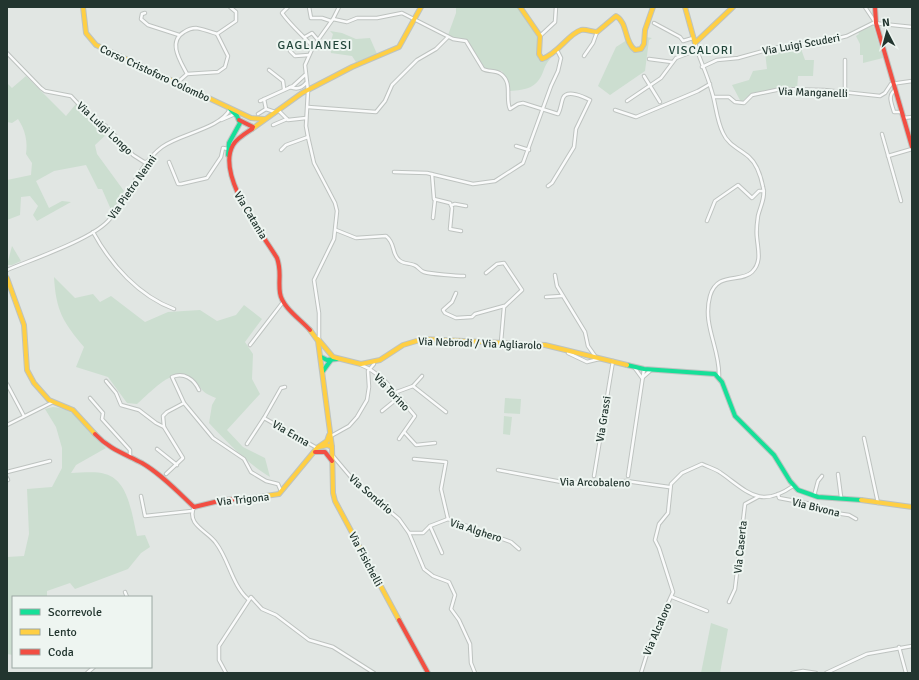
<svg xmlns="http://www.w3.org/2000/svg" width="919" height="680" font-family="Signika,sans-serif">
  <rect width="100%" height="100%" fill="#e1e6e3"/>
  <!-- green -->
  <g fill="#ccded0">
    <path d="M456,7H519L536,34L539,42L538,59L544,61L551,58C547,62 545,66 543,72C537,88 526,90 510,91L502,71L485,69L468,41L453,39L448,35L456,13Z"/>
    <polygon points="873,25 883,58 863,63 863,55 860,55 860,44 856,36 859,34 858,32"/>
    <polygon points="330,31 342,33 356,39 370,38 377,54 356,62 352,56 331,53 330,45 333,34"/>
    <path d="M646,37L652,38L649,40L645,71L610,95L598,86L616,47L627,40C627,44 632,51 638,52L645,47Z"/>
    <polygon points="800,46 805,60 814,60 813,76 798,76 797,89 776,89 752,93 741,102 732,85 749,80 753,71 767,69 765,52"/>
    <path d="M26,76L66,116L76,104L109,132L95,145L97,154L124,191L112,212L102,189H98L86,165L54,171L36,181L49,208L62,201L71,202L37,221L33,215L38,206L30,196L21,197L20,215L7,220V180L31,175L32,163L26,154C28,142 25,129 18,119L12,123L7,122V83L12,88Z"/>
    <polygon points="12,246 21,261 12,265 7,265"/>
    <path d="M54,277L75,298L93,294L100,302L111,296L145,322L168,312L200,310L217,321L236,315L244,305L262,319L245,342L253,354L252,379L260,394L227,430L243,447L265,458L270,477C248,464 227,442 209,423L212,405L216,398C198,391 204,389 193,379C175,363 150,393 137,404L127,403L108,377L76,367L84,347C63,322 56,311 54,277Z"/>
    <polygon points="505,398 521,399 520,414 504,413"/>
    <path d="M53,407C78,408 89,433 106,448L76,465L71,473C81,473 95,471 105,474C129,480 132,516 137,536L145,535L150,547L141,553L128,569L75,589L70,583L47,591V597H13V655L7,654V557L24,556L29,534L27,489L52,487L62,468V448L56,427L45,409Z"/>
    <polygon points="504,416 512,417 510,435 503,434"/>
    <polygon points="711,623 728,629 720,673 701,673"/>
  </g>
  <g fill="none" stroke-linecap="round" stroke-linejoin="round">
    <!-- street casing -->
    <g stroke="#bec3c0" stroke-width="4.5">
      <g id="street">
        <path d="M288,7L282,13C291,26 303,35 313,47"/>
        <polyline points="309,7 311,18 322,18 331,21"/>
        <polyline points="865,7 875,22"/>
        <polyline points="145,13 142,14 141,19 148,25 179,35"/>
        <path d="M333,19L347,22L357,18H377L402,13L453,39L466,41L483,69C488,72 496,70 501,74C513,83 505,98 510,109L518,104L523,103L558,114C561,109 561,103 563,98C567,89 584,97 590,100L576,129L574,147L552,183L548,186"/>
        <polyline points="654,23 680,37 683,41 693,38"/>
        <polyline points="540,36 555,22 556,7"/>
        <polyline points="305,37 312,33 318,40"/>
        <path d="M695,43C699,59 707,73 711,89C716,103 716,119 723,133C728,145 740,149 749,157C757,164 761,177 763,187C766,197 760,207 758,216C757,223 756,231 757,238C758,250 762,262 752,272C741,283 717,271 710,296C702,325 720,348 719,376"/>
        <polyline points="290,51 295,56 309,55"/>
        <polyline points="7,53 41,88 45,91 71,96 85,111 106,126 133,155 144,162 148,162"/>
        <polyline points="584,56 593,43 597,32"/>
        <polyline points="649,59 672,62"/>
        <polyline points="845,60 845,93"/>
        <polyline points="702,67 717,60 738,58 774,48 835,39 847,36 873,23 912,27"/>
        <polyline points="269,70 283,81 284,89"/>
        <path d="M187,74C181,62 167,42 184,32C187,30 192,28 196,28C203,29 211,32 217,34"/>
        <polyline points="644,76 660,102"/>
        <polyline points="177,83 187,74 218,72 225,67 228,56 217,34 236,21 236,12 230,7"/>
        <path d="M290,87C297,90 302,88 306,83"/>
        <path d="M895,90C887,96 892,104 894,112H902"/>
        <polyline points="714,97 729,97 735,102 744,103 752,95 781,89 824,90 880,96 885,93 891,84 912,81"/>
        <polyline points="264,99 266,109 275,112"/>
        <polyline points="260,101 293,86 305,75"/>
        <polyline points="627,101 661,78 676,58 697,50"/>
        <polyline points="308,107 376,112 385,101 392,85 417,60 436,49 448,37"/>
        <polyline points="278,110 288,120 306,118"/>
        <polyline points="615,110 636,117 698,91 710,84"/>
        <polyline points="258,114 266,109"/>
        <polyline points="903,118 912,117"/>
        <polyline points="221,120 235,114"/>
        <polyline points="273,125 287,119"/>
        <polyline points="882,134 901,201"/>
        <polyline points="516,146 529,150"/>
        <polyline points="281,150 286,145 308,137"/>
        <polyline points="888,156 912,149"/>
        <polyline points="169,162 178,184 181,184 207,178 221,157 223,148 228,149"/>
        <polyline points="394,172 427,173 473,184 495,181 523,163 551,86 558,71 561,58 558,52"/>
        <polyline points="432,174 434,199 450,203 452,208 450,229 461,231"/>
        <polyline points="452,205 455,204 466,206"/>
        <polyline points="433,218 435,200"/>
        <polyline points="707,221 715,201 738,185 752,198 759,191 764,191"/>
        <path d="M336,230L356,238L386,236C396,244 391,253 399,260C403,264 409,263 414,265C418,266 420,271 424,272C431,274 457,276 464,276"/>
        <path d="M93,232C111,265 139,296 174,309"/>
        <path d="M7,270C33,259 90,240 108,221C128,200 138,165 162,147C179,134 220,129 230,109"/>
        <polyline points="486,273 497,264 504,263 522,290 504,307 501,342"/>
        <polyline points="555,275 557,286 585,332 588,346 595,356"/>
        <polyline points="456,293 452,302 443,310 445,313 456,318 472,317 475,314 504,306"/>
        <polyline points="546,297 562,296"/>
        <polyline points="319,341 319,313 314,280 334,239 337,211 335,203 314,163 308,137 306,126 308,91 305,65 313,47 333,19 339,7"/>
        <polyline points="250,345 283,302"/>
        <polyline points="568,353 587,362 599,359"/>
        <path d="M361,365C384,374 399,398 415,416L399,439"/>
        <polyline points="634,367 642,378 651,370"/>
        <polyline points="106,381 116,393 121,405 139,410 156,423 164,427"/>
        <polyline points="7,384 24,416"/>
        <polyline points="413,386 446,412"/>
        <polyline points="285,387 281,388 264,418 317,448"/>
        <path d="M199,390C194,379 184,372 172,377L184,403L213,438L244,459L251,472L266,481L278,484L281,491"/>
        <polyline points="394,393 413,386 422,376"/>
        <polyline points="90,398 103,413 102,419 130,450 130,457"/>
        <polyline points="382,411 398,398"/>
        <polyline points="7,425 53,402"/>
        <polyline points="405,433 416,445 435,443"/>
        <polyline points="331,436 349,426 357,417 367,400 369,387 368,371 374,364"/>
        <polyline points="864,438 878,503"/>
        <polyline points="247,444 264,418"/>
        <polyline points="157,449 177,465"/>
        <polyline points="333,456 355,482 399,519 409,533 424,569 433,576 449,582 455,595 451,609 459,620 470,644 471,663 475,673"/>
        <polyline points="414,459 446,462 441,489 448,519"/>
        <polyline points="498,470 567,483 626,481 669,487"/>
        <polyline points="7,472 50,461"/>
        <polyline points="166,474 183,458 164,427 163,416 167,412 184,403"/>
        <polyline points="838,474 841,497"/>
        <polyline points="594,476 613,361"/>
        <polyline points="628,476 644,369"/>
        <polyline points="7,478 8,480"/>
        <polyline points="778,494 779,498 811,504 828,512 849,515 856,519"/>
        <polyline points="141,496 145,516 192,511"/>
        <polyline points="814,496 818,481 822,476"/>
        <path d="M194,507C186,525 208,531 216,543C229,560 232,585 248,599"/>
        <polyline points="430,526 442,553"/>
        <polyline points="409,533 423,533 430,526 448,519 511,542 519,549"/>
        <polyline points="125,592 127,597"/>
        <polyline points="672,597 707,611"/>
        <polyline points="729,602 735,589 745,504 758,497"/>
        <polyline points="899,647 906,673"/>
        <polyline points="87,673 94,667"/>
        <polyline points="226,673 219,660 219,646 251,597 262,609 276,615 309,640 333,647 374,673"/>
        <path d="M641,673L651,641L673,592L659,548L655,540L659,524L668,513L671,484L682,473L702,464C708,467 716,469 721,473C748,492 760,509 793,486"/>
        <polyline points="792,673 803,671 816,673"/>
        <polyline points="826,673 867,654 912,646"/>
      </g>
    </g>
    <!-- fast casing -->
    <g stroke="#bdc3c0" stroke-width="6">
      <g id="fast">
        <polyline points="228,155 229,143 240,123 237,116 230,109"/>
        <polyline points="321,357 327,360 337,359"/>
        <polyline points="627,365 644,369 715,374 722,382 735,416 774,455 790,481 798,490 818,497 861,500"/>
        <polyline points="323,371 331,360"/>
      </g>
    </g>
    <!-- slow casing -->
    <g stroke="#bdc3c0" stroke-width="6">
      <g id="slow">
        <polyline points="83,7 86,33 96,45 251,118 264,119"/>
        <path d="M520,7L540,36L539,54L542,59C559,53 568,34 581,30C586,29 592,32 597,32L616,16C628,23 624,42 635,50L641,49L644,44L645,30L653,7"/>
        <polyline points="685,7 695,43 733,7"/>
        <polyline points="252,129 302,93 352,67 399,47 421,7"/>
        <polyline points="7,278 24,325 27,370 34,383 49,400 73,410 95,434"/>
        <polyline points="310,330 318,341 332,447 333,493 335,501 399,620"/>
        <polyline points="318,339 333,357 361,364 380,360 403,345 423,339 545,345 627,365"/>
        <polyline points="319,447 327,445 332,447"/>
        <polyline points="252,498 279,494 317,448 327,441 329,435"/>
        <polyline points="861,500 912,507"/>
      </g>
    </g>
    <!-- jam casing -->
    <g stroke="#bdc3c0" stroke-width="6">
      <g id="jam">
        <polyline points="875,7 876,23 912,147"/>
        <polyline points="239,120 253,127"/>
        <path d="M252,129C246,133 237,138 233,145C216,175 261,232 277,258C282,272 278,279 280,293C282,307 300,319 310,330"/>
        <path d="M95,434C109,449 125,454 142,463C161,474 178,492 194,507L223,500L252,498"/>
        <polyline points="315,452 325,452 332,461"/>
        <polyline points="399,620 428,673"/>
      </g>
    </g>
    <!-- street -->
    <use href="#street" stroke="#fafbfb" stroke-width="2.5"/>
    <!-- fast -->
    <use href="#fast" stroke="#16e098" stroke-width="4"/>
    <!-- slow -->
    <use href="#slow" stroke="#ffcf43" stroke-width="4"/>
    <!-- jam -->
    <use href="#jam" stroke="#f24e42" stroke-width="4"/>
  </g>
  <g text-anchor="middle" stroke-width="4" stroke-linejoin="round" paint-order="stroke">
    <!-- street labels -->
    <g font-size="11" fill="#22352f" stroke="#eef5f1">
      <text transform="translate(801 44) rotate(-10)" y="4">Via Luigi Scuderi</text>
      <text transform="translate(155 73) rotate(25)" y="4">Corso Cristoforo Colombo</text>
      <text transform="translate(813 92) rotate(2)" y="4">Via Manganelli</text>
      <text transform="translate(105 128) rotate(43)" y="4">Via Luigi Longo</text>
      <text transform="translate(132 187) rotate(-55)" y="4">Via Pietro Nenni</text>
      <text transform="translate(251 215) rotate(59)" y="4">Via Catania</text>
      <text transform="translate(480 343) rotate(2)" y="4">Via Nebrodi / Via Agliarolo</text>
      <text transform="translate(392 392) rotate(47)" y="4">Via Torino</text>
      <text transform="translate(603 419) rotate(-81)" y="4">Via Grassi</text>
      <text transform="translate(291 433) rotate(30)" y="4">Via Enna</text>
      <text transform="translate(595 482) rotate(1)" y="4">Via Arcobaleno</text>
      <text transform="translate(371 494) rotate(41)" y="4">Via Sondrio</text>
      <text transform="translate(243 499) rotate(-6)" y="4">Via Trigona</text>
      <text transform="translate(816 507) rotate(14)" y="4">Via Bivona</text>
      <text transform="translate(476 530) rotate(18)" y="4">Via Alghero</text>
      <text transform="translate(740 547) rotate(-84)" y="4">Via Caserta</text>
      <text transform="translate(366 559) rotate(62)" y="4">Via Fisichelli</text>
      <text transform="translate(657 629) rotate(-67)" y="4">Via Alcaloro</text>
    </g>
    <!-- neighbourhood labels -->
    <g font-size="12" letter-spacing="1" fill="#21453a" stroke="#eef5f1">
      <text x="315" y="49">GAGLIANESI</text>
      <text x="701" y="54">VISCALORI</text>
    </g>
  </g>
  <!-- border -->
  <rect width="919" height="680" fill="none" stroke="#22352f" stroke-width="16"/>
  <!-- legend -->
  <rect x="12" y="596" width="140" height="72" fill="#eef5f1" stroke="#9ca8a3"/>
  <rect x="20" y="609" width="20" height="6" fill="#16e098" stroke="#9ca8a3"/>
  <text x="48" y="616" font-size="12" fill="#22352f">Scorrevole</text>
  <rect x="20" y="629" width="20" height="6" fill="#ffcf43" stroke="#9ca8a3"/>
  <text x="48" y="636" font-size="12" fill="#22352f">Lento</text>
  <rect x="20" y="649" width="20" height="6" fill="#f24e42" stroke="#9ca8a3"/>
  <text x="48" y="656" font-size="12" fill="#22352f">Coda</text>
  <!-- north arrow -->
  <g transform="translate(887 32) rotate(354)" stroke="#eef5f1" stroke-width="3" paint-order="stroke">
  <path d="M0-3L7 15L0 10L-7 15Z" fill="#22352f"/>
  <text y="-6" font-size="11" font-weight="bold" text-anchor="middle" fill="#22352f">N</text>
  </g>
</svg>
